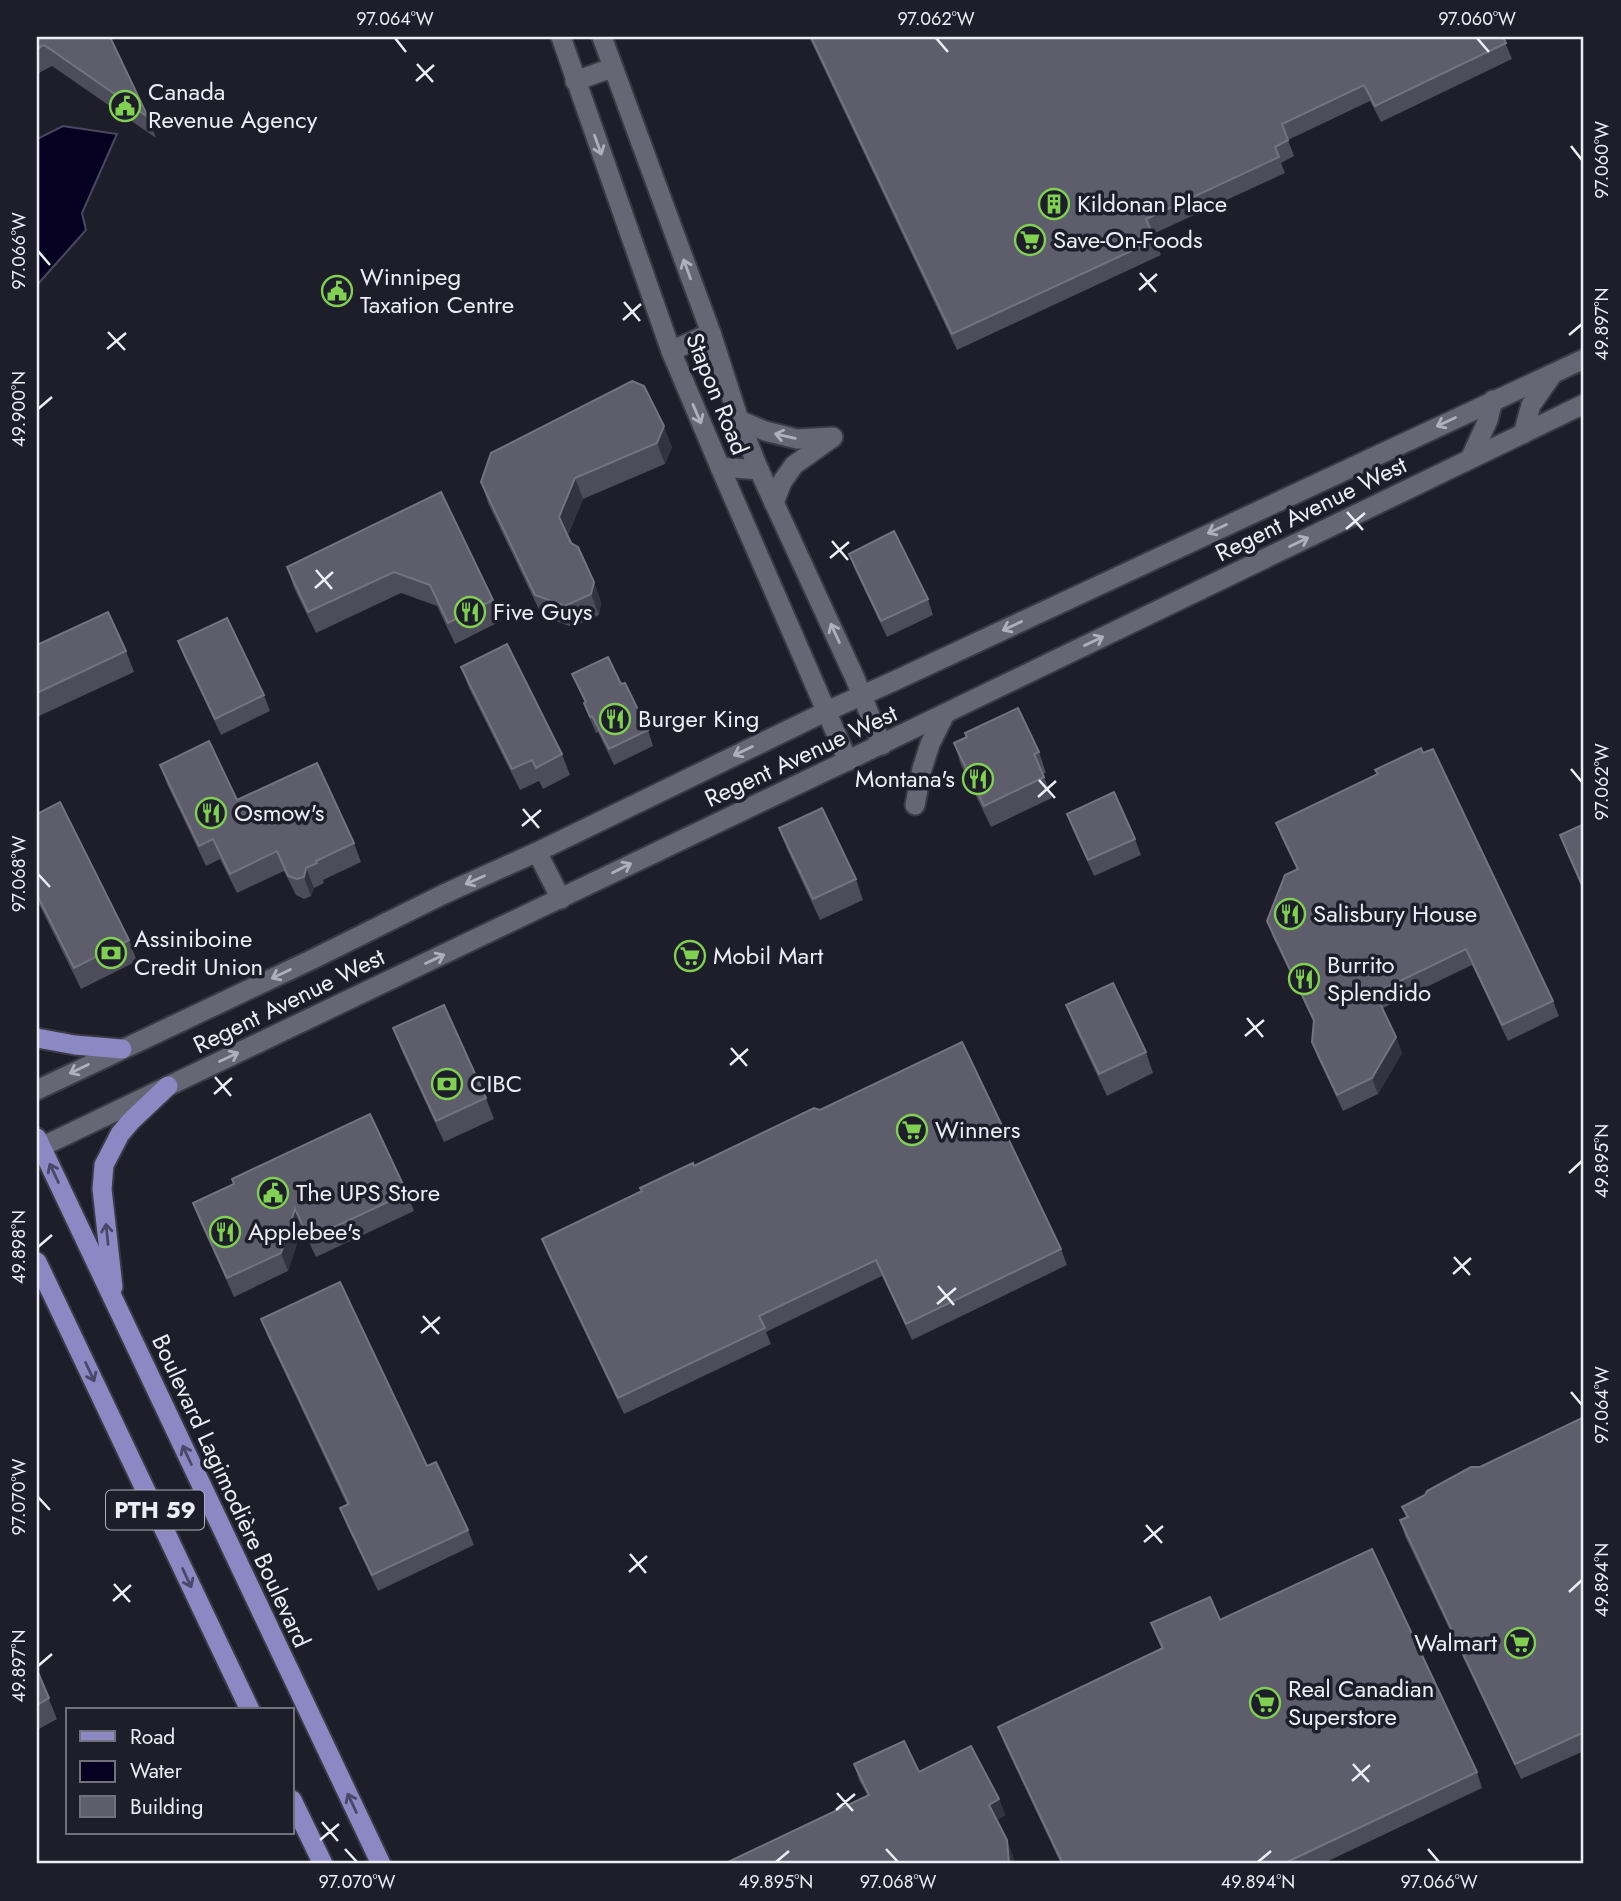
<svg xmlns="http://www.w3.org/2000/svg" width="1621" height="1901" font-family="Jost,sans-serif">
  <rect width="100%" height="100%" fill="#1e1e2a"/>
  <!-- water -->
  <polygon fill="#060021" stroke="#4b4761" stroke-width="2" points="63,126 117,134 82,213 86,230 37,285 37,139"/>
  <g fill="none" stroke-linecap="round" stroke-linejoin="round">
    <!-- minor casing -->
    <g stroke="#3a3a45" stroke-width="23">
      <polyline id="minor" points="720,467 759,470"/>
    </g>
    <!-- tertiary casing -->
    <g stroke="#3a3a45" stroke-width="23">
      <g id="tertiary">
        <polyline points="561,37 671,351 720,467 848,761"/>
        <polyline points="602,37 711,333 739,420 759,470 854,676 882,745"/>
        <polyline points="575,81 612,68"/>
        <polyline points="671,351 711,333"/>
        <polyline points="739,420 765,431 797,439 833,437"/>
        <polyline points="774,503 782,482 794,465 832,438"/>
      </g>
    </g>
    <!-- secondary casing -->
    <g stroke="#3a3a45" stroke-width="23">
      <g id="secondary">
        <polyline points="1523,434 1531,405 1552,375"/>
        <polyline points="1470,459 1488,420 1493,400"/>
        <polyline points="915,805 922,769 930,744 945,714"/>
        <polyline points="537,852 561,899"/>
        <polyline points="37,1090 313,959 444,894 537,852 827,711 892,682 1584,359"/>
        <path d="M37,1149C457,948 878,747 1297,543C1392,496 1489,451 1584,404"/>
      </g>
    </g>
    <!-- primary casing -->
    <g stroke="#3a3a45" stroke-width="23">
      <g id="primary">
        <polyline points="37,1038 75,1045 122,1049"/>
        <polyline points="37,1138 381,1864"/>
        <polyline points="37,1262 250,1710"/>
        <polyline points="113,1287 102,1189 104,1165 120,1134 131,1121 168,1086"/>
        <polyline points="292,1800 323,1864"/>
      </g>
    </g>
    <!-- minor -->
    <use href="#minor" stroke="#666675" stroke-width="19"/>
    <!-- tertiary -->
    <use href="#tertiary" stroke="#666675" stroke-width="19"/>
    <!-- secondary -->
    <use href="#secondary" stroke="#666675" stroke-width="19"/>
    <!-- primary -->
    <use href="#primary" stroke="#8b88c4" stroke-width="19"/>
  </g>
  <!-- wall -->
  <g fill="#4c4c5a">
    <polygon points="37,37 148,117 156,138 52,66 37,74"/>
    <polygon points="809,37 1505,37 1503,37 1512,59 1381,122 1370,101 1288,140 1294,156 1281,163 1285,173 1153,234 1161,255 957,350"/>
    <polygon points="632,381 672,447 665,464 583,499 568,535 594,582 601,603 599,615 572,627 542,616 488,503 481,482"/>
    <polygon points="441,492 493,600 501,621 455,644 437,606 401,593 316,633 294,588 287,567"/>
    <polygon points="849,554 928,599 933,615 887,637 855,570"/>
    <polygon points="178,641 264,695 270,711 221,735 184,657"/>
    <polygon points="37,645 126,651 134,672 37,717"/>
    <polygon points="461,667 562,754 570,775 543,789 539,781 520,790 469,688"/>
    <polygon points="572,674 621,684 648,730 653,746 614,765 598,732 596,733 590,719 585,703"/>
    <polygon points="954,743 1039,752 1046,773 1043,774 1052,798 991,827 961,765"/>
    <polygon points="160,765 237,800 354,843 361,862 323,880 324,883 314,888 311,896 304,899 296,895 284,871 237,893 220,859 206,866 167,784"/>
    <polygon points="37,814 129,940 137,961 81,989 37,900"/>
    <polygon points="1067,814 1135,839 1141,855 1094,876 1073,830"/>
    <polygon points="1276,823 1553,1001 1559,1016 1508,1041 1472,965 1383,1008 1396,1037 1402,1053 1378,1094 1343,1111 1318,1058 1312,1042 1314,1023 1273,937 1267,921 1297,870 1282,839"/>
    <polygon points="1584,824 1584,893 1568,856 1560,835"/>
    <polygon points="779,828 856,879 863,900 820,920 787,849"/>
    <polygon points="1066,1005 1146,1052 1153,1073 1107,1096 1074,1026"/>
    <polygon points="393,1028 486,1098 494,1119 444,1142 401,1049"/>
    <polygon points="694,1166 1061,1249 1067,1265 912,1340 882,1276 766,1332 771,1344 624,1414 548,1255 542,1239"/>
    <polygon points="407,1193 414,1211 316,1257 302,1228 288,1271 234,1297 200,1222 193,1203"/>
    <polygon points="261,1319 427,1466 468,1530 474,1545 378,1591 346,1524 340,1508 347,1505 267,1335"/>
    <polygon points="1584,1417 1584,1751 1521,1779 1405,1536 1400,1520 1406,1517 1402,1507"/>
    <polygon points="1220,1620 1477,1772 1482,1788 1322,1864 1061,1864 1004,1743 998,1727 1161,1648 1151,1623"/>
    <polygon points="37,1670 57,1719 37,1730"/>
    <polygon points="854,1764 919,1772 999,1799 1005,1815 997,1820 1013,1856 1014,1864 724,1864 868,1796 859,1780"/>
  </g>
  <!-- shaded-wall -->
  <g fill="#323240">
    <polygon points="664,426 672,447 665,464 657,443"/>
    <polygon points="575,478 583,499 567,538 559,517"/>
    <polygon points="594,582 601,603 599,615 591,594"/>
    <polygon points="306,868 314,888 311,896 304,877"/>
    <polygon points="1396,1037 1402,1053 1378,1094 1372,1078"/>
    <polygon points="295,1209 302,1228 288,1271 281,1253"/>
    <polygon points="999,1799 1005,1815 995,1821 989,1805"/>
    <polygon points="1007,1840 1013,1856 1014,1864 1009,1864"/>
  </g>
  <!-- building -->
  <g fill="#5d5d6b" stroke="#747480" stroke-width="2">
    <polygon points="37,37 110,37 148,117 44,45 37,49"/>
    <polygon points="811,37 1503,37 1506,43 1375,106 1364,85 1282,124 1288,140 1275,147 1279,157 1146,219 1155,240 952,334"/>
    <polygon points="632,381 644,386 664,426 657,443 575,478 559,517 571,543 578,547 594,582 591,594 565,606 535,595 481,482 491,453"/>
    <polygon points="441,492 493,600 448,623 430,585 394,572 308,612 287,567"/>
    <polygon points="894,531 928,599 881,621 849,554"/>
    <polygon points="108,612 126,651 37,693 37,645"/>
    <polygon points="227,618 264,695 215,719 178,641"/>
    <polygon points="507,644 562,754 536,768 532,760 512,769 461,667"/>
    <polygon points="608,657 621,684 625,683 648,730 609,749 592,716 590,717 584,703 586,702 572,674"/>
    <polygon points="1018,708 1039,752 1034,754 1044,777 984,806 954,743 967,737 965,733"/>
    <polygon points="209,741 237,800 317,763 354,843 316,861 317,863 306,868 304,877 297,879 288,876 277,851 230,874 213,839 199,846 160,765"/>
    <polygon points="1421,748 1423,753 1433,749 1553,1001 1502,1025 1466,949 1375,993 1396,1037 1372,1078 1337,1095 1312,1042 1314,1020 1267,921 1285,875 1298,869 1276,823 1378,774 1375,770"/>
    <polygon points="1114,792 1135,839 1088,860 1067,814"/>
    <polygon points="60,802 129,940 74,968 37,895 37,814"/>
    <polygon points="822,808 856,879 813,899 779,828"/>
    <polygon points="1584,824 1584,889 1560,835"/>
    <polygon points="1113,983 1146,1052 1099,1074 1066,1005"/>
    <polygon points="444,1005 486,1098 436,1121 393,1028"/>
    <polygon points="962,1042 1061,1249 906,1324 876,1260 759,1316 765,1328 618,1398 542,1239 642,1191 640,1188 693,1163 694,1166 814,1108 820,1110"/>
    <polygon points="370,1114 407,1193 309,1239 295,1209 281,1253 227,1278 193,1203 234,1184 232,1179"/>
    <polygon points="340,1282 427,1466 436,1462 468,1530 372,1575 340,1508 349,1504 261,1319"/>
    <polygon points="1584,1417 1584,1732 1515,1764 1400,1520 1408,1517 1402,1507 1425,1495 1427,1491 1471,1467 1480,1467"/>
    <polygon points="1372,1549 1477,1772 1287,1862 1287,1864 1063,1864 998,1727 1163,1648 1151,1623 1210,1597 1220,1620"/>
    <polygon points="37,1670 49,1698 37,1705"/>
    <polygon points="904,1741 919,1772 971,1746 999,1799 989,1805 1007,1840 1009,1864 724,1864 869,1795 854,1764"/>
  </g>
  <!-- one-way arrows -->
  <defs><path id="oneway-shaft" d="M-6 0H5M1.5-3L5.5 0L1.5 3" fill="none" stroke-width="1.6" stroke-linecap="round" stroke-linejoin="round" transform="scale(1.75)"/></defs>
  <g stroke="#b0b0bc">
    <use href="#oneway-shaft" transform="translate(598 145) rotate(70)"/>
    <use href="#oneway-shaft" transform="translate(687 269) rotate(-110)"/>
    <use href="#oneway-shaft" transform="translate(697 414) rotate(67)"/>
    <use href="#oneway-shaft" transform="translate(1446 422) rotate(155)"/>
    <use href="#oneway-shaft" transform="translate(785 436) rotate(-167)"/>
    <use href="#oneway-shaft" transform="translate(1217 529) rotate(155)"/>
    <use href="#oneway-shaft" transform="translate(1299 542) rotate(-26)"/>
    <use href="#oneway-shaft" transform="translate(1012 626) rotate(155)"/>
    <use href="#oneway-shaft" transform="translate(835 633) rotate(-115)"/>
    <use href="#oneway-shaft" transform="translate(1094 641) rotate(-26)"/>
    <use href="#oneway-shaft" transform="translate(743 751) rotate(154)"/>
    <use href="#oneway-shaft" transform="translate(622 868) rotate(-27)"/>
    <use href="#oneway-shaft" transform="translate(475 880) rotate(156)"/>
    <use href="#oneway-shaft" transform="translate(435 959) rotate(-25)"/>
    <use href="#oneway-shaft" transform="translate(281 974) rotate(155)"/>
    <use href="#oneway-shaft" transform="translate(229 1057) rotate(-25)"/>
    <use href="#oneway-shaft" transform="translate(79 1069) rotate(154)"/>
  </g>
  <g stroke="#4a4868">
    <use href="#oneway-shaft" transform="translate(54 1173) rotate(-115)"/>
    <use href="#oneway-shaft" transform="translate(107 1234) rotate(-96)"/>
    <use href="#oneway-shaft" transform="translate(90 1372) rotate(65)"/>
    <use href="#oneway-shaft" transform="translate(187 1455) rotate(-115)"/>
    <use href="#oneway-shaft" transform="translate(187 1578) rotate(65)"/>
    <use href="#oneway-shaft" transform="translate(352 1803) rotate(-115)"/>
  </g>
  <!-- ticks -->
  <path fill="none" stroke="#ededf6" stroke-width="2.5" d="M395,38L406,52M936,38L948,52M1477,38L1489,52M417,64L433,82M416,81L434,65M1571,146L1582,160M38,251L50,265M1140,273L1156,292M1139,290L1157,274M624,302L640,321M623,320L641,304M108,332L125,350M1569,335L1582,324M107,349L126,333M38,409L52,397M1347,512L1363,530M1346,529L1365,513M832,541L848,560M830,558L849,542M316,570L332,589M315,588L333,572M1571,769L1582,782M1039,780L1055,798M1038,797L1056,781M523,809L539,828M522,826L541,810M38,874L50,887M1247,1018L1263,1037M1245,1036L1264,1020M731,1048L747,1066M730,1065L748,1049M215,1077L231,1096M214,1094L232,1078M1569,1173L1582,1161M38,1247L52,1235M1454,1257L1470,1275M1453,1274L1471,1258M938,1286L954,1305M937,1304L956,1288M423,1316L439,1334M421,1333L440,1317M1571,1392L1582,1405M38,1497L50,1510M1146,1525L1162,1543M1144,1542L1163,1526M630,1554L646,1573M629,1572L647,1556M114,1584L130,1602M1569,1592L1582,1580M113,1601L131,1585M38,1666L52,1654M1353,1764L1369,1782M1352,1781L1370,1765M837,1793L853,1811M836,1810L855,1794M322,1822L338,1841M320,1840L339,1824M345,1849L357,1862M886,1849L898,1862M1428,1849L1439,1862M776,1862L789,1851M1258,1862L1271,1851"/>
  <!-- icons -->
  <defs>
    <g id="civic-ring" transform="scale(1.575)"><circle r="9.5" fill="#1e1e2a" stroke="#80d051" stroke-width="1.5"/><path d="M-.6-6.5H3V-4.5H.6V-3L4-1V1h2V6H-6V1h2V-1L-.6-3ZM-1.2 2.5V6h2.4V2.5Z" fill="#80d051"/></g>
    <g id="building-ring" transform="scale(1.575)"><circle r="9.5" fill="#1e1e2a" stroke="#80d051" stroke-width="1.5"/><path d="M-4-6H4V6H1V3H-1V6H-4ZM-2.5-4.3h1.7v1.8h-1.7ZM.8-4.3h1.7v1.8H.8ZM-2.5-1h1.7V.8h-1.7ZM.8-1h1.7V.8H.8Z" fill="#80d051"/></g>
    <g id="supermarket-ring" transform="scale(1.575)"><circle r="9.5" fill="#1e1e2a" stroke="#80d051" stroke-width="1.5"/><path d="M-6-5.5h2.5l.6 2H6L4.5 2H-2.5L-4.4-4H-6ZM-1.5 3.2a1.3 1.3 0 1 0 .1 0ZM3 3.2a1.3 1.3 0 1 0 .1 0Z" fill="#80d051"/></g>
    <g id="restaurant-ring" transform="scale(1.575)"><circle r="9.5" fill="#1e1e2a" stroke="#80d051" stroke-width="1.5"/><path d="M-5-6h1v4h1v-4h1v4h1v-4h1v5L-1.5 .5V6h-2V.5L-5-1ZM5-6V6H3V1.5H1.5Q1.5-4 5-6Z" fill="#80d051"/></g>
    <g id="bank-ring" transform="scale(1.575)"><circle r="9.5" fill="#1e1e2a" stroke="#80d051" stroke-width="1.5"/><path d="M-6-4H6V4H-6ZM0-2.3a2.3 2.3 0 1 0 0 4.6a2.3 2.3 0 1 0 0-4.6Z" fill="#80d051"/></g>
  </defs>
  <g fill-rule="evenodd">
    <use href="#civic-ring" x="125" y="106"/>
    <use href="#building-ring" x="1054" y="204"/>
    <use href="#supermarket-ring" x="1030" y="240"/>
    <use href="#civic-ring" x="337" y="291"/>
    <use href="#restaurant-ring" x="470" y="612"/>
    <use href="#restaurant-ring" x="615" y="719"/>
    <use href="#restaurant-ring" x="978" y="779"/>
    <use href="#restaurant-ring" x="211" y="813"/>
    <use href="#restaurant-ring" x="1290" y="914"/>
    <use href="#bank-ring" x="111" y="953"/>
    <use href="#supermarket-ring" x="690" y="956"/>
    <use href="#restaurant-ring" x="1304" y="979"/>
    <use href="#bank-ring" x="447" y="1084"/>
    <use href="#supermarket-ring" x="912" y="1130"/>
    <use href="#civic-ring" x="273" y="1193"/>
    <use href="#restaurant-ring" x="225" y="1232"/>
    <use href="#supermarket-ring" x="1520" y="1643"/>
    <use href="#supermarket-ring" x="1265" y="1703"/>
  </g>
  <g text-anchor="middle" stroke-width="7" stroke-linejoin="round" paint-order="stroke">
    <!-- shield labels -->
    <rect fill="#1e1e2a" stroke="#afafb9" stroke-width="2" x="106" y="1490.5" width="98" height="39" rx="5"/>
    <g font-size="23" font-weight="bold" fill="#ededf6">
      <text x="155" y="1518">PTH 59</text>
    </g>
    <!-- poi labels -->
    <g font-size="24" fill="#ededf6" stroke="#1e1e2a" text-anchor="start">
      <text x="148" y="100">Canada<tspan x="148" dy="28">Revenue Agency</tspan></text>
      <text x="1077" y="212">Kildonan Place</text>
      <text x="1053" y="248">Save-On-Foods</text>
      <text x="360" y="285">Winnipeg<tspan x="360" dy="28">Taxation Centre</tspan></text>
      <text x="493" y="620">Five Guys</text>
      <text x="638" y="727">Burger King</text>
      <text x="955" y="787" text-anchor="end">Montana's</text>
      <text x="234" y="821">Osmow's</text>
      <text x="1313" y="922">Salisbury House</text>
      <text x="134" y="947">Assiniboine<tspan x="134" dy="28">Credit Union</tspan></text>
      <text x="713" y="964">Mobil Mart</text>
      <text x="1327" y="973">Burrito<tspan x="1327" dy="28">Splendido</tspan></text>
      <text x="470" y="1092">CIBC</text>
      <text x="935" y="1138">Winners</text>
      <text x="296" y="1201">The UPS Store</text>
      <text x="248" y="1240">Applebee's</text>
      <text x="1497" y="1651" text-anchor="end">Walmart</text>
      <text x="1288" y="1697">Real Canadian<tspan x="1288" dy="28">Superstore</tspan></text>
    </g>
    <!-- street labels -->
    <g font-size="24" fill="#ededf6" stroke="#1e1e2a">
      <text transform="translate(717 394) rotate(68)" y="8">Stapon Road</text>
      <text transform="translate(1311 509) rotate(-26)" y="8">Regent Avenue West</text>
      <text transform="translate(801 756) rotate(-25)" y="8">Regent Avenue West</text>
      <text transform="translate(289 1001) rotate(-26)" y="8">Regent Avenue West</text>
      <text transform="translate(231 1491) rotate(65)" y="8">Boulevard Lagimodière Boulevard</text>
    </g>
  </g>
  <!-- border -->
  <rect width="1621" height="1901" fill="none" stroke="#1e1e2a" stroke-width="77"/>
  <!-- legend -->
  <rect x="66" y="1708" width="228" height="126" fill="#1e1e2a" stroke="#71717c" stroke-width="2"/>
  <rect x="80" y="1731" width="35" height="10" fill="#8b88c4" stroke="#71717c" stroke-width="2"/>
  <text x="130" y="1744" font-size="21" fill="#ededf6">Road</text>
  <rect x="80" y="1761" width="35" height="21" fill="#060021" stroke="#71717c" stroke-width="2"/>
  <text x="130" y="1778" font-size="21" fill="#ededf6">Water</text>
  <rect x="80" y="1796" width="35" height="21" fill="#5d5d6b" stroke="#71717c" stroke-width="2"/>
  <text x="130" y="1814" font-size="21" fill="#ededf6">Building</text>
  <rect x="38" y="38" width="1544" height="1824" fill="none" stroke="#ededf6" stroke-width="2.5"/>
  <g font-size="18" text-anchor="middle" fill="#ededf6">
    <text x="395" y="25">97.064°W</text>
    <text x="936" y="25">97.062°W</text>
    <text x="1477" y="25">97.060°W</text>
    <text transform="translate(1602 160) rotate(-90)" y="6">97.060°W</text>
    <text transform="translate(19 251) rotate(-90)" y="6">97.066°W</text>
    <text transform="translate(1602 324) rotate(-90)" y="6">49.897°N</text>
    <text transform="translate(19 409) rotate(-90)" y="6">49.900°N</text>
    <text transform="translate(1602 782) rotate(-90)" y="6">97.062°W</text>
    <text transform="translate(19 874) rotate(-90)" y="6">97.068°W</text>
    <text transform="translate(1602 1161) rotate(-90)" y="6">49.895°N</text>
    <text transform="translate(19 1247) rotate(-90)" y="6">49.898°N</text>
    <text transform="translate(1602 1405) rotate(-90)" y="6">97.064°W</text>
    <text transform="translate(19 1497) rotate(-90)" y="6">97.070°W</text>
    <text transform="translate(1602 1580) rotate(-90)" y="6">49.894°N</text>
    <text transform="translate(19 1666) rotate(-90)" y="6">49.897°N</text>
    <text x="357" y="1888">97.070°W</text>
    <text x="776" y="1888">49.895°N</text>
    <text x="898" y="1888">97.068°W</text>
    <text x="1258" y="1888">49.894°N</text>
    <text x="1439" y="1888">97.066°W</text>
  </g>
</svg>
